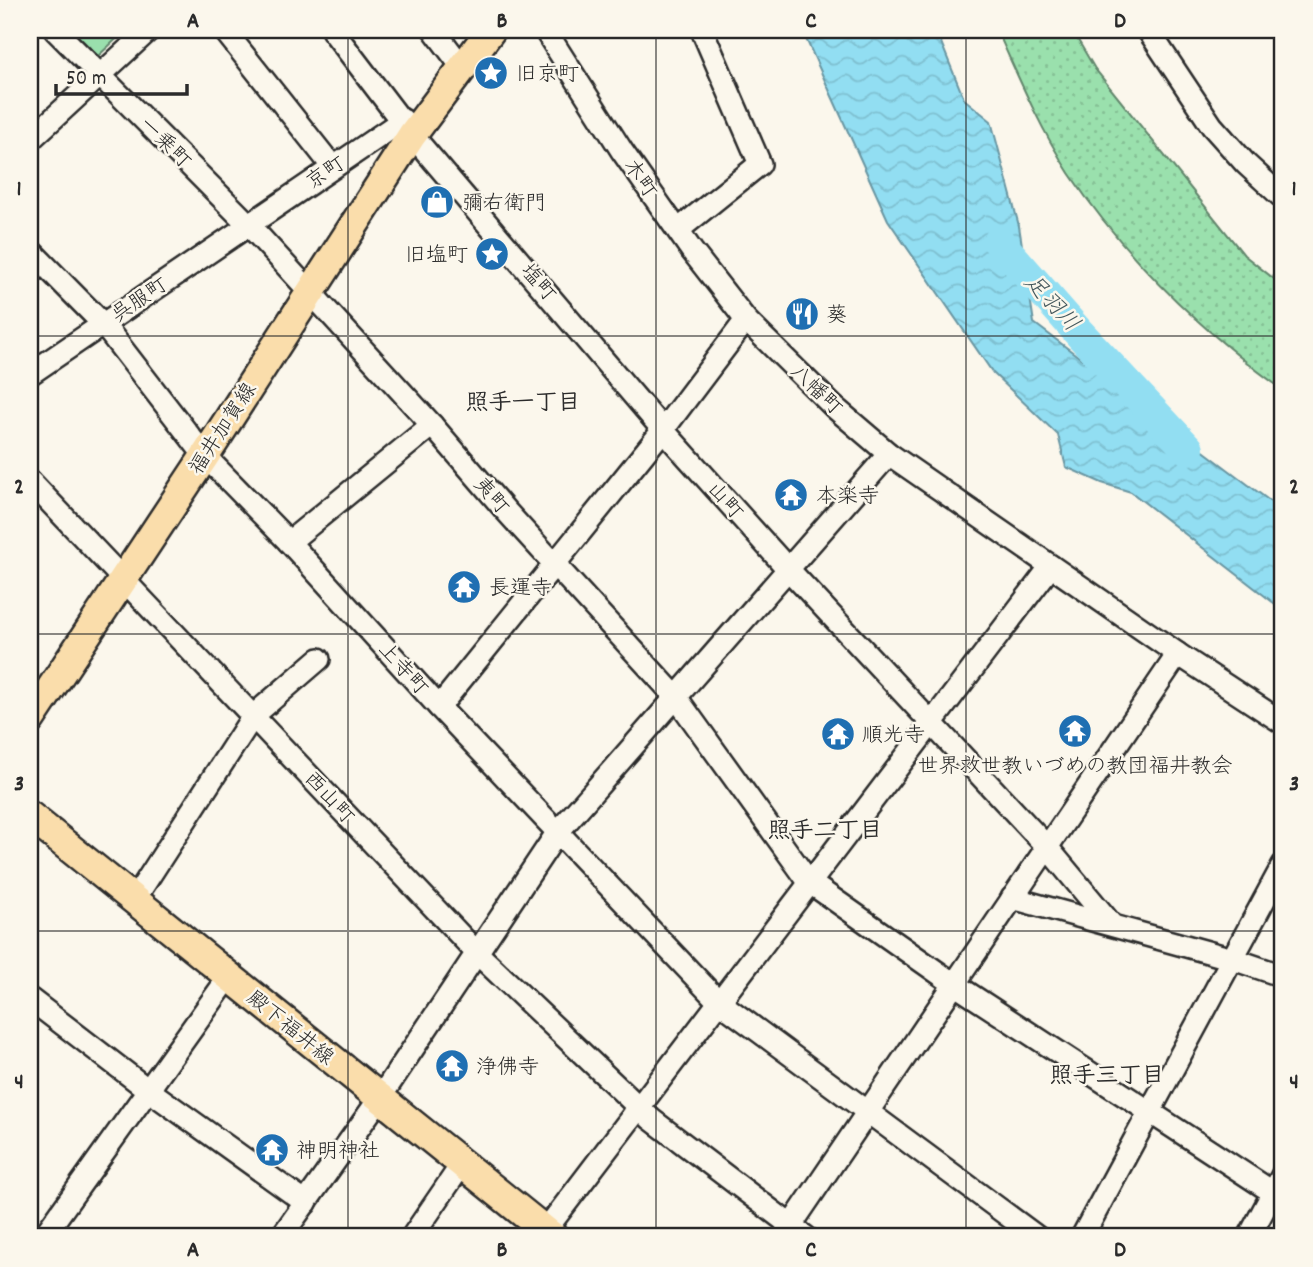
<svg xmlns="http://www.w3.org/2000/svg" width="1313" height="1267" font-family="Dekko,'Klee One',sans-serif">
  <defs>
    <pattern id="grass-dots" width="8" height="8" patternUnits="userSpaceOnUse" patternTransform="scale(1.75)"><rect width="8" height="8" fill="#9ae0ad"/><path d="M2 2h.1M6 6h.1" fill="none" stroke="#85c095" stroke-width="1.8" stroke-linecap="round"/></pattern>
    <pattern id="water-waves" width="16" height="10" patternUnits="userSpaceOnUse" patternTransform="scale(1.75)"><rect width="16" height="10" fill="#92def2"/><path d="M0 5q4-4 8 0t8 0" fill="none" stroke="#7ebfd0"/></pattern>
  </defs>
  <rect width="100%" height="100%" fill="#fbf7ec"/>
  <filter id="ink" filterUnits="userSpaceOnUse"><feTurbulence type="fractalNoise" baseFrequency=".0143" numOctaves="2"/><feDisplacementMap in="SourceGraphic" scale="14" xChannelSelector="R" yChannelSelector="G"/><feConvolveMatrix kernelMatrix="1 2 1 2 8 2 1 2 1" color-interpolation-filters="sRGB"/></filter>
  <g filter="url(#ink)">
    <!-- grass -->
    <path fill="url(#grass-dots)" stroke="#62866c" stroke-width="2" d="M997,30H1072L1095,69L1244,255L1283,286V390C1202,331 1125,257 1069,173C1040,128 1019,79 997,30Z"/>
    <!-- park -->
    <polygon fill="#9ae0ad" stroke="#62866c" stroke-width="2" points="72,30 126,30 98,56"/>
    <!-- water -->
    <polygon fill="url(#water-waves)" stroke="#6996a2" stroke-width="2" points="802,30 936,30 964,99 991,121 1019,226 1034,323 1283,511 1283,610 1131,492 1102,483 1066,467 1058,435 993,373 888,220"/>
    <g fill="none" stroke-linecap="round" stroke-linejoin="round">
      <!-- river -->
      <polyline stroke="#92def2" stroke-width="32" points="999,242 1080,334 1188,449"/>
      <!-- minor casing -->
      <g stroke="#2b2b2b" stroke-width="26">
        <g id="minor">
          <polyline points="55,30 248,224 432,425 506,511 676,697 809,882 954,984 1283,1199"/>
          <polyline points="224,30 332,166"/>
          <polyline points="332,30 412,135 663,430 788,569 1047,847 1112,925"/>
          <polyline points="434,30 462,67"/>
          <polyline points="545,30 622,151 692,251 746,320 834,407 889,454 1178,654 1283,723"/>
          <polyline points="1148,30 1212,126 1246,164 1283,198"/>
          <polyline points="30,140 149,30"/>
          <polyline points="678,230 760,164 702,30"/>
          <polyline points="30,250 103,324 205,456 289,542 439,707 718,1001 1037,1237"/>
          <polyline points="30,374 403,120"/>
          <polyline points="30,481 477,953 651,1119 806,1237"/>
          <polyline points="289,542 432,425"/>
          <polyline points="439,707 663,430 746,320"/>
          <polyline points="1012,898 1233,959 1283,976"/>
          <polyline points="134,900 253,716 319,659"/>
          <polyline points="30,999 147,1089 306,1203"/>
          <polyline points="545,1231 1051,566"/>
          <polyline points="43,1237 229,977"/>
          <polyline points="281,1237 380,1098 557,833 889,454"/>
          <polyline points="412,1237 462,1164"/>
          <polyline points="783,1237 1178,654"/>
          <polyline points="1082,1237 1283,865"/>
          <polyline points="1249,1237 1283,1174"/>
        </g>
      </g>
      <!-- major casing -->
      <g stroke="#2b2b2b" stroke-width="33">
        <g id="major">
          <polyline points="30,720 205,456 412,135 491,30"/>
          <polyline points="30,816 553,1237"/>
        </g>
      </g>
      <!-- minor -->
      <use href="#minor" stroke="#fbf7ec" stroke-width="21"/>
      <!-- major -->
      <use href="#major" stroke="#faddab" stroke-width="28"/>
    </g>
  </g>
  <!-- grid -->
  <path fill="none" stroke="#2b2b2b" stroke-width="2" stroke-opacity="0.55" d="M348,30V1237M656,30V1237M966,30V1237M30,336H1283M30,634H1283M30,931H1283"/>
  <!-- icons -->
  <defs>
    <g id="sight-disc" transform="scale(1.75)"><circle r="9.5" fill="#1f6fb2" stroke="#fbf7ec"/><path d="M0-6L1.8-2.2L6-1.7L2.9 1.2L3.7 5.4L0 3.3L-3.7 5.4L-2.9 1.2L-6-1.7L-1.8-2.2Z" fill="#fff"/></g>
    <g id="shop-disc" transform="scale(1.75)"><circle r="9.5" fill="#1f6fb2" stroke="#fbf7ec"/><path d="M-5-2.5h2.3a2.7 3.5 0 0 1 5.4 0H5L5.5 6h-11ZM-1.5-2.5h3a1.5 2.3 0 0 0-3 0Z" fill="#fff"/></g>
    <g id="restaurant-disc" transform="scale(1.75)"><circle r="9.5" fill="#1f6fb2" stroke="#fbf7ec"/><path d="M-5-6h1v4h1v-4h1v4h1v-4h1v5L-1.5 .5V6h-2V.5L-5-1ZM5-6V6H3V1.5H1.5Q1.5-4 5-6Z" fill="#fff"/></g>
    <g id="temple-disc" transform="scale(1.75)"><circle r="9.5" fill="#1f6fb2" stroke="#fbf7ec"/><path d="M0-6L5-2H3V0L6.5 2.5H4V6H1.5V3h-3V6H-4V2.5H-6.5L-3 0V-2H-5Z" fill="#fff"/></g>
  </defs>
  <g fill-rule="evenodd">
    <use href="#sight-disc" x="491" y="73"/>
    <use href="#shop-disc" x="437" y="202"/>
    <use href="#sight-disc" x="492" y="254"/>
    <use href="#restaurant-disc" x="802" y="314"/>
    <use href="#temple-disc" x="791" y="495"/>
    <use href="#temple-disc" x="464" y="587"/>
    <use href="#temple-disc" x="1075" y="731"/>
    <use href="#temple-disc" x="838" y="734"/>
    <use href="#temple-disc" x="452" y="1066"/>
    <use href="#temple-disc" x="272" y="1150"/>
  </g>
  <g text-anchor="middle" stroke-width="5" stroke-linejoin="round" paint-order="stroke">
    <!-- poi labels -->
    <g font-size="21" fill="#2b2b2b" stroke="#fbf7ec" text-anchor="start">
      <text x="516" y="80">旧京町</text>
      <text x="462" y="209">彌右衛門</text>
      <text x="468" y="261" text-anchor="end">旧塩町</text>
      <text x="826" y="321">葵</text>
      <text x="816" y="502">本楽寺</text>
      <text x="489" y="594">長運寺</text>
      <text x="862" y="741">順光寺</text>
      <text x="1075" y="772" text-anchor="middle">世界救世教いづめの教団福井教会</text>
      <text x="476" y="1073">浄佛寺</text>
      <text x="296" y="1157">神明神社</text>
    </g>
    <!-- street labels -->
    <g font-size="21" fill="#2b2b2b" stroke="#fbf7ec">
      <text transform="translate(166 142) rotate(45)" y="7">一乗町</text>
      <text transform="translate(325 172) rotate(-34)" y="7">京町</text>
      <text transform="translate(641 178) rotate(55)" y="7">木町</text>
      <text transform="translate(539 282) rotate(49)" y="7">塩町</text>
      <text transform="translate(139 299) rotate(-34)" y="7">呉服町</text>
      <text transform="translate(817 389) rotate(44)" y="7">八幡町</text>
      <text transform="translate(222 428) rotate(-57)" y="7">福井加賀線</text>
      <text transform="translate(492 495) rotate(49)" y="7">夷町</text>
      <text transform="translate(726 500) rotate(48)" y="7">山町</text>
      <text transform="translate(404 668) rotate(48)" y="7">上寺町</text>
      <text transform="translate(330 797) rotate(47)" y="7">西山町</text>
      <text transform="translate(291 1027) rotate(39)" y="7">殿下福井線</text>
    </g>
    <!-- water labels -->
    <g font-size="23" font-style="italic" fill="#45585d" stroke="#fbf7ec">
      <text transform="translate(1053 302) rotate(47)" y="8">足羽川</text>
    </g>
    <!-- neighbourhood labels -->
    <g font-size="23" font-weight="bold" fill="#2b2b2b" stroke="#fbf7ec">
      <text x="523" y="409">照手一丁目</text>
      <text x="825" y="837">照手二丁目</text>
      <text x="1107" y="1082">照手三丁目</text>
    </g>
  </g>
  <!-- margin -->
  <rect width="1313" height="1267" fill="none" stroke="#fbf7ec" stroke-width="77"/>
  <!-- scale -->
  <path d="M56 84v10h131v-10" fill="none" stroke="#2b2b2b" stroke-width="3.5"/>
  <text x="66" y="84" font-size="21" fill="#2b2b2b" stroke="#fbf7ec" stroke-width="5" paint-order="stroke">50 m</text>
  <rect x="38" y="38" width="1236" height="1190" fill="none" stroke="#2b2b2b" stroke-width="2.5"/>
  <g font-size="23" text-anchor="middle" font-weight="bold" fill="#2b2b2b">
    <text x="193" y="27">A</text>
    <text x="502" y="27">B</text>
    <text x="811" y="27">C</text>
    <text x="1120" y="27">D</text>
    <text x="19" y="195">1</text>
    <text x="1294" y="195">1</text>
    <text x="19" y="493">2</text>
    <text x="1294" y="493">2</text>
    <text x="19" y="790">3</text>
    <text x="1294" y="790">3</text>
    <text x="19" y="1088">4</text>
    <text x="1294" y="1088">4</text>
    <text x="193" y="1256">A</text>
    <text x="502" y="1256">B</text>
    <text x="811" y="1256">C</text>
    <text x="1120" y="1256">D</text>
  </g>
</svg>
